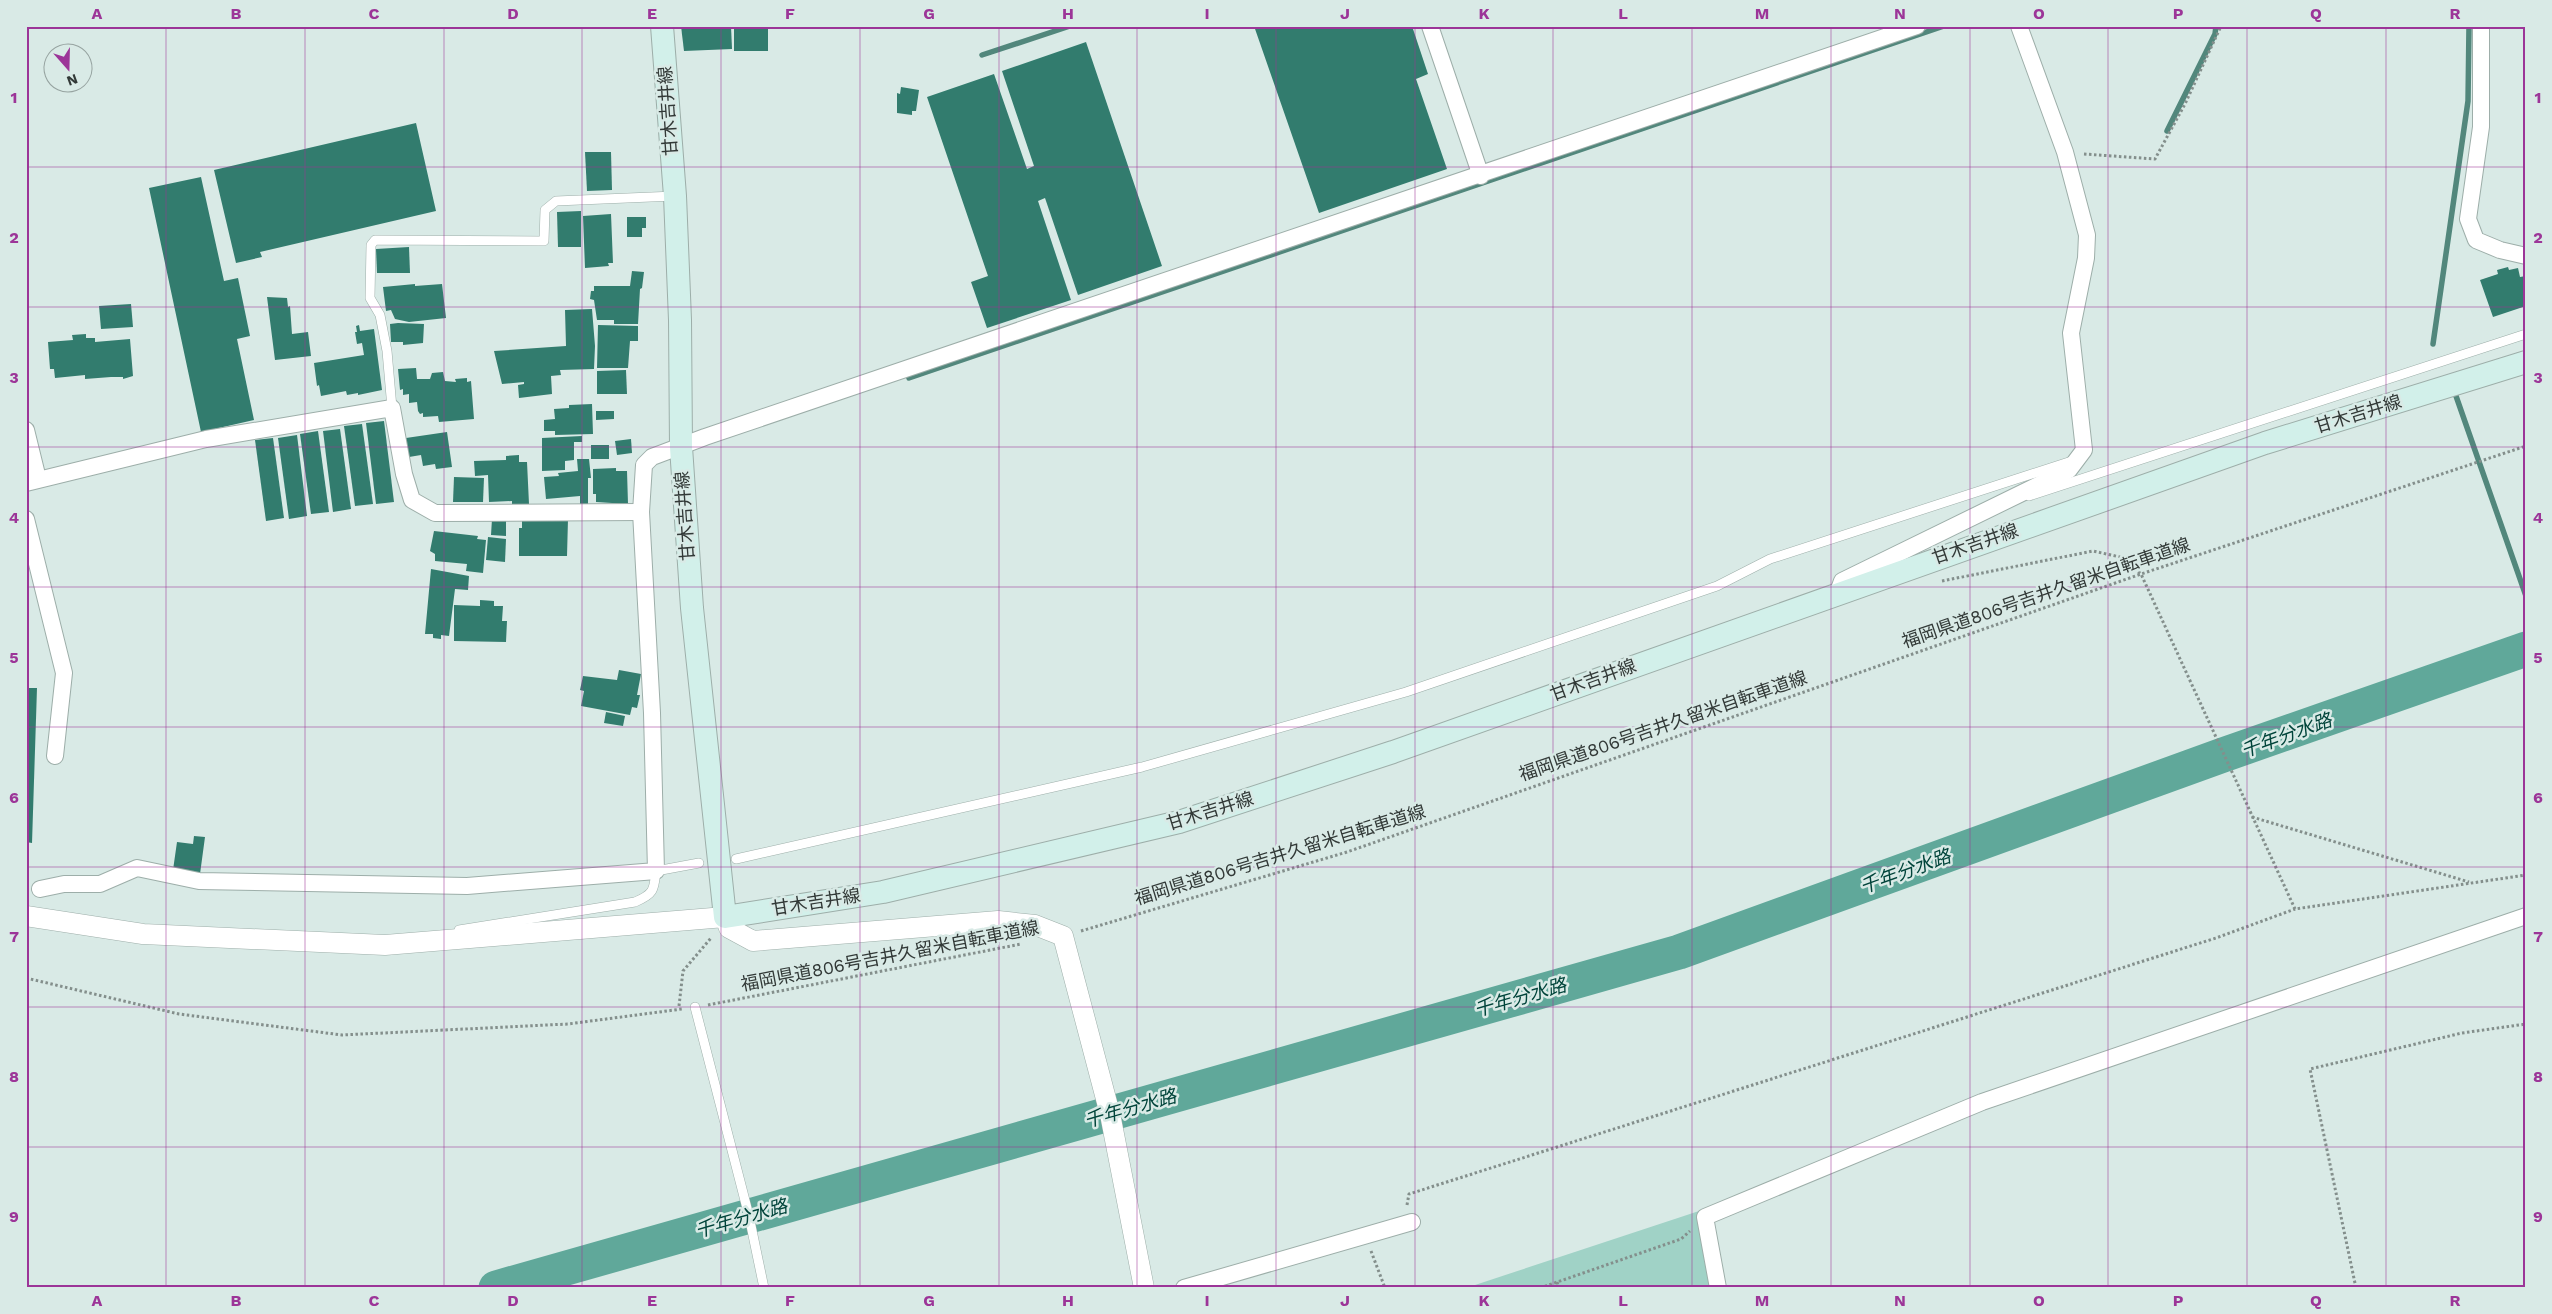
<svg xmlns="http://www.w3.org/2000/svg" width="2552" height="1314" font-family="'Work Sans','Noto Sans JP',sans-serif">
  <rect width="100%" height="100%" fill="#d9eae6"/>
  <!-- green -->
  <polygon fill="#a0d2c6" points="1699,1211 1712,1288 1466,1288"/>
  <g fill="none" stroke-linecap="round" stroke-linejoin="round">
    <!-- stream -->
    <g stroke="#52877c" stroke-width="5.5">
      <polyline points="982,55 1070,26"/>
      <polyline points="2167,131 2215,34 2216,26"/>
      <polyline points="2433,344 2468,101 2469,26"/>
      <polyline points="909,378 1944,26"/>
      <polyline points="2456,396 2526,596"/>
    </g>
    <!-- river -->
    <polyline stroke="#60a89a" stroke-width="35" points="496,1288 1679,952 2223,755 2526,649"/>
  </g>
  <!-- building -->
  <g fill="#327c6e">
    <polygon points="681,26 731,26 732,49 684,51"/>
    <rect x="734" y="26" width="34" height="25"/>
    <polygon points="1254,26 1412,26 1428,74 1416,79 1447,169 1319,213"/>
    <polygon points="1086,42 1162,266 1078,295 1045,198 1038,201 1071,300 987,328 971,282 988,276 927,97 994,74 1027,169 1034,166 1002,71"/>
    <polygon points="901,87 919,90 916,111 912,111 912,115 897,113 897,93 900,94"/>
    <polygon points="416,123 436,211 260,252 262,257 236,263 214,170"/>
    <polygon points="585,152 611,152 612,190 587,191"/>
    <polygon points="201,177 224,281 238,278 250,336 237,339 254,420 201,432 149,188"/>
    <polygon points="581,211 581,247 558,247 557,212"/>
    <polygon points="611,214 613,263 608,263 609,266 585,268 583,216"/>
    <polygon points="627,217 646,217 646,228 642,228 642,237 627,237"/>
    <polygon points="409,247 410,273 377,273 376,249"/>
    <polygon points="2508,267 2509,270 2518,268 2520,277 2526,276 2526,306 2493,317 2480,280 2498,274 2497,270"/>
    <polygon points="632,271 644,272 642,288 640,289 638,324 614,324 614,320 597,320 594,300 590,299 591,291 594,291 594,286 630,286"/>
    <polygon points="415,284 415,286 442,284 446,318 409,322 395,319 391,310 386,311 383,287"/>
    <polygon points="267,297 287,298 288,307 290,306 292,334 308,332 311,356 275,360"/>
    <polygon points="131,304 133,327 101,329 99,306"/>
    <polygon points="592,309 595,346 594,369 560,370 561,375 551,376 552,394 519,398 518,385 524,384 524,382 502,384 494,351 566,346 565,310"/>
    <polygon points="398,323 424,324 423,343 403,345 403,342 391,342 390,324"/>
    <polygon points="359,325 360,331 374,329 382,390 358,395 358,393 347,395 346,391 321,396 319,385 317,386 314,363 364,355 362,343 357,344 355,332 357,332 356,326"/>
    <polygon points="598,325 638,326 638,341 630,341 628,368 597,368"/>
    <polygon points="86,334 86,338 95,338 95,342 130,339 133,376 123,379 123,377 111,377 85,379 85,375 55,378 54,369 50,369 48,342 73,340 72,335"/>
    <polygon points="416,368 417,379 430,379 432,373 443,372 445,381 456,382 455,379 467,378 467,382 471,381 474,419 439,422 438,416 423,417 423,413 420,414 418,411 417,402 409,403 409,394 403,395 403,389 400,390 398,369"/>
    <polygon points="626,370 627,394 597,394 597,371"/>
    <polygon points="592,404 593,434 555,435 555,431 544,431 544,420 555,419 554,409 569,408 569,405"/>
    <polygon points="596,411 614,411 614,419 596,420"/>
    <polygon points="384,421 394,502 376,504 366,423"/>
    <polygon points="362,424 373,504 355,506 344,426"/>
    <polygon points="340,429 351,509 333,512 323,431"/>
    <polygon points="318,431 329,512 311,514 300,434"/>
    <polygon points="447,432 452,467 436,469 435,464 423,466 421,455 409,457 406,438"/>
    <polygon points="297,435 307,516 289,519 278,438"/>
    <polygon points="582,436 582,442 574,442 574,460 565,461 565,470 542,471 542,438"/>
    <polygon points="273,438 284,518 266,521 255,440"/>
    <polygon points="631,439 632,453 617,455 615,441"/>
    <rect x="591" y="445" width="18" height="14"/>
    <polygon points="519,455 519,462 527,462 529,504 512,504 512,501 489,502 488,475 475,476 474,461 506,460 506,456"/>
    <polygon points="577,459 589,459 591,478 588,478 588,504 580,504 580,496 546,499 544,477 559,476 558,473 578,471"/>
    <polygon points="616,468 616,471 627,471 628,504 596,502 596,494 593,494 593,469"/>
    <polygon points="454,477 484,478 483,502 453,502"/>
    <polygon points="492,519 506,520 506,536 491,535"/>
    <polygon points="568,519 567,556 519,556 519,528 522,528 522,520"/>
    <polygon points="434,531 478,536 477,539 486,540 483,573 466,571 467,564 435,561 435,554 430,551"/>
    <polygon points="488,537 506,539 505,562 486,560"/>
    <polygon points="431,569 469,576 468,590 455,589 449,636 441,635 441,639 433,638 433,634 425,634"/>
    <polygon points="480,600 494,601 494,606 503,606 502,621 507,621 506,642 454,641 454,605 480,606"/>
    <polygon points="619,670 641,674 637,695 640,695 637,708 632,707 630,715 581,706 584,691 580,690 583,676 617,680"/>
    <polygon points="26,688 37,688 32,843 26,842"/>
    <polygon points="606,712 625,716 623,726 604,723"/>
    <polygon points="194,836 205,837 200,874 173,870 177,842 193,844"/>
  </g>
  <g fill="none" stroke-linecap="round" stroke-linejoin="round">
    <!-- service casing -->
    <g stroke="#9daea9" stroke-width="10">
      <g id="service">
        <polyline points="392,408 387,351 380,315 370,298 371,245 375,240 544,241 545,210 556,201 675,196"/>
        <polyline points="2029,496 2526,334"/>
        <polyline points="736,859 1142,767 1406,692 1717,586 1770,559 2075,460"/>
        <path d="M459,930L635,902C654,894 654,890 656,871L699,863"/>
        <polyline points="695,1007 749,1216 764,1288"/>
      </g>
    </g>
    <!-- minor casing -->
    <g stroke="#9daea9" stroke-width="18">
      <g id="minor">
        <polyline points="1430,26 1481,176"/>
        <polyline points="2481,26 2481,127 2468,219 2476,240 2500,250 2526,256"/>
        <polyline points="26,430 38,479"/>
        <polyline points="26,483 206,439 392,408 404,474 412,500 435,513 641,512"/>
        <polyline points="26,519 64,673 55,756"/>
        <polyline points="1838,592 1842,581 2069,470 2084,450 2071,333 2086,258 2087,235 2065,152 2019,26"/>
        <polyline points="40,889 64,884 100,884 137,868 199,881 467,886 656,871 652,713 641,512 644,465 652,457 705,437 1917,26"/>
        <polyline points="1184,1288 1412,1222"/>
        <polyline points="1718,1288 1705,1217 1982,1102 2526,916"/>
      </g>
    </g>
    <!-- tertiary casing -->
    <g stroke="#9daea9" stroke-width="21">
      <polyline id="tertiary" points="26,916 143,934 385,945 725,917 729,928 753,941 998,921 1035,925 1063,936 1110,1114 1144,1288"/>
    </g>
    <!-- secondary casing -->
    <g stroke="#9daea9" stroke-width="24">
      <polyline id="secondary" points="662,26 675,196 680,320 681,447 692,608 725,917 883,892 1179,822 1393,752 2265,443 2526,362"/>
    </g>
    <!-- path -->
    <g stroke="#848f8c" stroke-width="3" stroke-dasharray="2.5 2.5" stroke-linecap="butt">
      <polyline points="2084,154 2155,159 2185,104 2221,26"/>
      <polyline points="1942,581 2093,551 2120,557 2141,574 2295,909 2526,875"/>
      <polyline points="2252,817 2469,882"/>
      <polyline points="1081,931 1347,852 2141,574 2526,446"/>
      <polyline points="26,978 179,1014 342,1035 568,1024 682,1009"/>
      <polyline points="708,1005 1021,944"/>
      <polyline points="679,1006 683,971 711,938"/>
      <polyline points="1407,1205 1409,1194 2216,938 2295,909"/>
      <polyline points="1371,1251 1385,1288"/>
      <polyline points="1557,1282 1559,1288"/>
      <polyline points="1540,1288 1681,1239 1690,1231"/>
      <polyline points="2356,1288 2310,1069 2462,1033 2526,1024"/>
    </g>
    <!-- service -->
    <use href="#service" stroke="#fff" stroke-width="9"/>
    <!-- minor -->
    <use href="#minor" stroke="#fff" stroke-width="16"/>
    <!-- tertiary -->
    <use href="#tertiary" stroke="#fff" stroke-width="20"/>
    <!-- secondary -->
    <use href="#secondary" stroke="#d2f0ea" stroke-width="22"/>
  </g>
  <!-- grid -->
  <path fill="none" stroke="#9c3598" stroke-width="1" stroke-opacity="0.55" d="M166,26V1288M305,26V1288M444,26V1288M582,26V1288M721,26V1288M860,26V1288M999,26V1288M1137,26V1288M1276,26V1288M1415,26V1288M1553,26V1288M1692,26V1288M1831,26V1288M1970,26V1288M2108,26V1288M2247,26V1288M2386,26V1288M26,167H2526M26,307H2526M26,447H2526M26,587H2526M26,727H2526M26,867H2526M26,1007H2526M26,1147H2526"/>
  <g text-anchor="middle" stroke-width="5" stroke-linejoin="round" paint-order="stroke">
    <!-- street labels -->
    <g font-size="18" fill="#323937" stroke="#d9eae6">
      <text transform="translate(668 111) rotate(-94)" y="6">甘木吉井線</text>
      <text transform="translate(2358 414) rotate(-17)" y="6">甘木吉井線</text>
      <text transform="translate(685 516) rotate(-94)" y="6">甘木吉井線</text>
      <text transform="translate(1975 544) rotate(-19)" y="6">甘木吉井線</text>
      <text transform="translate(2046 593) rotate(-19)" y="6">福岡県道806号吉井久留米自転車道線</text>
      <text transform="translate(1593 680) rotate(-20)" y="6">甘木吉井線</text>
      <text transform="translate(1663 726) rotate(-19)" y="6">福岡県道806号吉井久留米自転車道線</text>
      <text transform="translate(1210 811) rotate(-17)" y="6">甘木吉井線</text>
      <text transform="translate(1280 855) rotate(-17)" y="6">福岡県道806号吉井久留米自転車道線</text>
      <text transform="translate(816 902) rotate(-9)" y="6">甘木吉井線</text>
      <text transform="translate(890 956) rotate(-11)" y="6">福岡県道806号吉井久留米自転車道線</text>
    </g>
    <!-- water labels -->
    <g font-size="19" font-style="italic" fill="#00443a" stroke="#d9eae6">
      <text transform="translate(2286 735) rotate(-20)" y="7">千年分水路</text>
      <text transform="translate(1905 871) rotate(-20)" y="7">千年分水路</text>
      <text transform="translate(1520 997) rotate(-16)" y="7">千年分水路</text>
      <text transform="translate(1130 1108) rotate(-16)" y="7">千年分水路</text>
      <text transform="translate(741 1218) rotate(-16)" y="7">千年分水路</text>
    </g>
  </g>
  <!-- border -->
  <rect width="2552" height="1314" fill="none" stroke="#d9eae6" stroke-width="55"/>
  <!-- north arrow -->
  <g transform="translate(68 68) rotate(160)"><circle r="24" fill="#d9eae6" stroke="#96a3a0"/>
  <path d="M0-4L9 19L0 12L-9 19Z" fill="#9c3598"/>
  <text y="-8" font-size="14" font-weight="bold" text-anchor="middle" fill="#323937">N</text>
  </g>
  <rect x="28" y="28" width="2496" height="1258" fill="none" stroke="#9c3598" stroke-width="2"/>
  <g font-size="16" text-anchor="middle" font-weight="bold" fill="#9c3598">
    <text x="97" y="19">A</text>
    <text x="236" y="19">B</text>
    <text x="374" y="19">C</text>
    <text x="513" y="19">D</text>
    <text x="652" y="19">E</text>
    <text x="790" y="19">F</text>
    <text x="929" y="19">G</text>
    <text x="1068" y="19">H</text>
    <text x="1207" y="19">I</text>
    <text x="1345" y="19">J</text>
    <text x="1484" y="19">K</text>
    <text x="1623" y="19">L</text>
    <text x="1762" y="19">M</text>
    <text x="1900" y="19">N</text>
    <text x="2039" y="19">O</text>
    <text x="2178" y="19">P</text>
    <text x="2316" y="19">Q</text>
    <text x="2455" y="19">R</text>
    <text x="14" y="103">1</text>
    <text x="2538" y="103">1</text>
    <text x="14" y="243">2</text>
    <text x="2538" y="243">2</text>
    <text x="14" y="383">3</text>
    <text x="2538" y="383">3</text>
    <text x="14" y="523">4</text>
    <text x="2538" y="523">4</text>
    <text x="14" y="663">5</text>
    <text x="2538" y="663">5</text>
    <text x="14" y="803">6</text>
    <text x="2538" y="803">6</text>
    <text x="14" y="942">7</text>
    <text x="2538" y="942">7</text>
    <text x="14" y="1082">8</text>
    <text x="2538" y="1082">8</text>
    <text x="14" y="1222">9</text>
    <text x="2538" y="1222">9</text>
    <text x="97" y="1306">A</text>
    <text x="236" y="1306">B</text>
    <text x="374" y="1306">C</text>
    <text x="513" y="1306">D</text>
    <text x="652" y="1306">E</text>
    <text x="790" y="1306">F</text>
    <text x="929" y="1306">G</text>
    <text x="1068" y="1306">H</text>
    <text x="1207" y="1306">I</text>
    <text x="1345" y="1306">J</text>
    <text x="1484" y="1306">K</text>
    <text x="1623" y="1306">L</text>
    <text x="1762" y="1306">M</text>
    <text x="1900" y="1306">N</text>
    <text x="2039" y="1306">O</text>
    <text x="2178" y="1306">P</text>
    <text x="2316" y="1306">Q</text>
    <text x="2455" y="1306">R</text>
  </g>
</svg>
